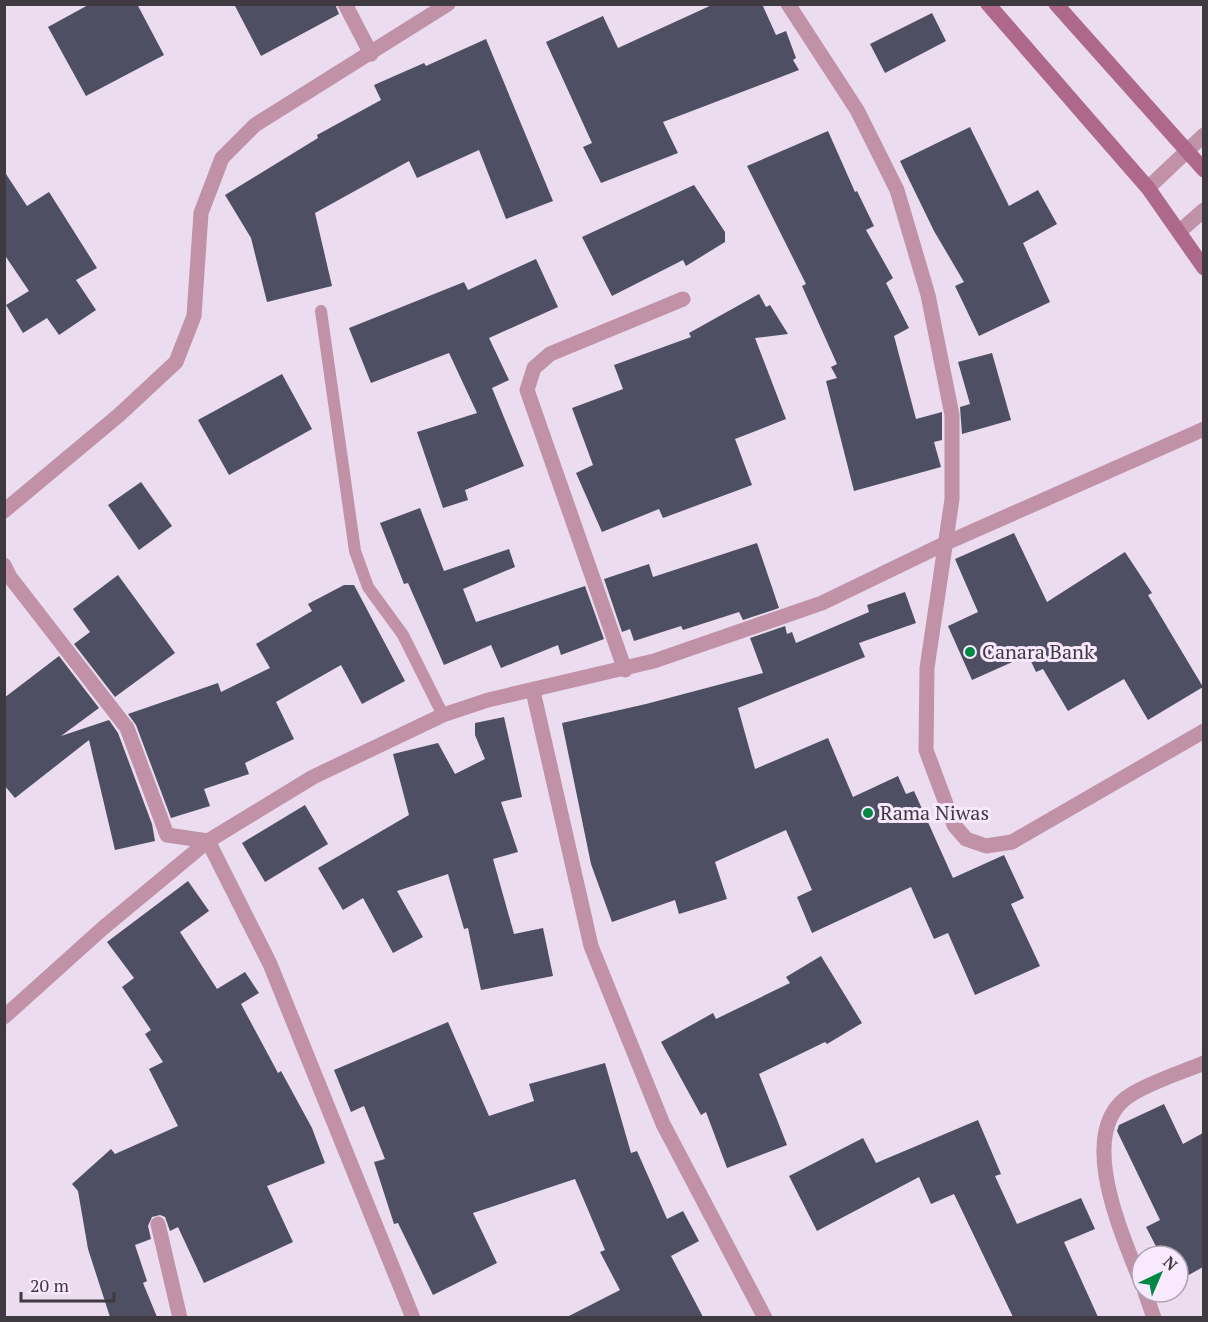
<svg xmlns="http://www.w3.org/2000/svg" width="1208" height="1322" font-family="'PT Serif',serif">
  <rect width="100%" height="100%" fill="#ebdcf0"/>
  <!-- building -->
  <g fill="#4e4f62">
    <polygon points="90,4 137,4 164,55 86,96 48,27"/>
    <polygon points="234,4 335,4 339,14 261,56"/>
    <polygon points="714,4 762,4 776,35 786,31 796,58 793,60 799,70 663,122 678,153 601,183 583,147 592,143 546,42 603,16 618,48"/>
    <polygon points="932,13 946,41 885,73 870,44"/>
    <polygon points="486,39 553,201 506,219 479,150 417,178 409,161 315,213 332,286 267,302 251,238 225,195 318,138 317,135 381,100 374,85 424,63 426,66"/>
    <polygon points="970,127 1009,206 1038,190 1057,224 1023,243 1050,302 979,336 955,286 964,282 934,231 900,161"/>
    <polygon points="828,131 855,192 857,191 874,226 866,230 893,278 886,283 909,328 894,336 916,419 942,412 942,440 934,442 941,467 854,491 826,381 837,378 831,367 837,364 802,286 806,284 747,166"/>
    <polygon points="4,171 27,206 49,192 97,268 76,280 96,310 59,335 47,318 23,333 6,305 29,291 4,254"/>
    <polygon points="694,185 725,232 725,242 686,266 683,260 612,296 582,237"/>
    <polygon points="536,259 558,307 489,338 509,380 492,388 524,466 465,490 468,500 443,508 417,432 477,413 449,353 371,383 349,328 464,282 468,290"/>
    <polygon points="759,294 766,307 770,305 788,334 755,338 786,419 735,439 752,485 663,518 659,509 602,532 576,473 593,465 572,408 623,389 614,365 691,337 689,333"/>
    <polygon points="992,353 1011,420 962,434 960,407 970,404 958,362"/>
    <polygon points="282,374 312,429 229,475 198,420"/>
    <polygon points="141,482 172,526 139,550 108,505"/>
    <polygon points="420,508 444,571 509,549 515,567 463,589 476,622 585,586 604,639 561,655 558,645 501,668 491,645 444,665 408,583 404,584 380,523"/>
    <polygon points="1014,533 1047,602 1125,552 1152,593 1148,595 1203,687 1148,720 1124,679 1068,711 1043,669 1036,672 1028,655 972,680 948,626 978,612 955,559"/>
    <polygon points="757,543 779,608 743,620 739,612 683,630 681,626 634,641 630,629 622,632 604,579 649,564 653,577"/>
    <polygon points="118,575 175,653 115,697 74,644 90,632 73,609"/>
    <polygon points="344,585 354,585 405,681 362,704 341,665 276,702 294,739 245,763 249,774 204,789 210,806 171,818 136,725 128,714 218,683 221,692 270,668 256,644 312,611 308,604"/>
    <polygon points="905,592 916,623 859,643 865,657 738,708 755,769 828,738 853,797 898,776 906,794 914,791 953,878 1004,855 1024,898 1011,904 1040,966 975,995 948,933 934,939 911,887 812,933 797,897 812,890 786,830 715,862 727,899 679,914 675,900 612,922 591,864 562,723 646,704 763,673 750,638 785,626 787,634 792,632 796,643 869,612 867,605"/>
    <polygon points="59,656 99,708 61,736 109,720 118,733 152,824 155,841 115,850 89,740 15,798 4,785 4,698"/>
    <polygon points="504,717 522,797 501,802 518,852 493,859 514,934 543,928 553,976 481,990 468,928 464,929 448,874 397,891 423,937 393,953 363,898 343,910 318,868 409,815 393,754 438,743 455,774 485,759 475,735 475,723"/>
    <polygon points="305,805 328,844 265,882 242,843"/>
    <polygon points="188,881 209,911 180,932 217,989 245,972 259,993 241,1004 278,1073 281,1071 312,1128 325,1163 267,1186 293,1242 204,1283 178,1227 170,1231 165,1217 160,1215 152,1217 148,1226 151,1239 135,1245 147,1281 143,1283 157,1317 110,1317 88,1249 78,1191 72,1184 111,1149 115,1154 178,1126 149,1069 163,1062 145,1034 151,1030 122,987 134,978 107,942"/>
    <polygon points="821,956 862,1023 827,1044 825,1042 759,1074 787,1145 727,1168 706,1112 701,1115 661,1042 713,1013 716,1019 790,983 786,977"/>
    <polygon points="448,1022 489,1116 534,1101 529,1084 605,1063 631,1153 637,1151 667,1219 683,1211 699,1241 671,1256 703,1317 567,1317 620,1290 600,1252 605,1250 575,1179 473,1213 497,1263 433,1295 398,1223 394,1224 374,1162 385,1159 364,1106 351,1112 334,1070"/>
    <polygon points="1164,1104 1183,1144 1203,1133 1203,1267 1178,1281 1178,1256 1161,1256 1146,1227 1160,1220 1117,1131 1119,1125"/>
    <polygon points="978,1120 1001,1174 995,1176 1017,1224 1081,1198 1095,1229 1064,1242 1098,1317 1013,1317 954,1194 931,1204 919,1177 817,1231 789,1176 863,1138 876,1163"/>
  </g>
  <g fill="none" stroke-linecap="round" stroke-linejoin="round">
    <!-- service -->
    <polyline stroke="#c091a7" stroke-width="12" points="321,311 355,551 368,587 403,635 443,715"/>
    <!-- minor -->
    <g stroke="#c091a7" stroke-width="15">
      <polyline points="345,4 371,54"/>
      <polyline points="788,4 857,110 897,190 928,295 952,415 952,499 927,668 926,750 954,825 966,839 986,846 1012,842 1204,731"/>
      <polyline points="4,511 119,415 176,362 194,316 201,213 222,158 255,125 448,4"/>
      <polyline points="4,565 10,577 127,728 167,835 208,841 270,964 413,1318"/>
      <polyline points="625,670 527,390 534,368 550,354 683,299"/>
      <polyline points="533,691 591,946 663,1124 765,1318"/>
      <polyline points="4,1017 103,928 208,841 313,777 443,715 488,700 654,661 822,603 944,544 1204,429"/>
      <polyline points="158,1224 180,1318"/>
      <path d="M1142,1285C1124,1238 1072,1129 1132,1094C1153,1081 1180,1073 1204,1063"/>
      <polyline points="1145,1292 1154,1318"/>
    </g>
    <!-- tertiary -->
    <g stroke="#c091a7" stroke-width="15">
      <polyline points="1148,188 1204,135"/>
      <polyline points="1180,231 1204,210"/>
    </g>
    <!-- secondary -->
    <g stroke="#ad688a" stroke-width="15">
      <polyline points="988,4 1148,188 1204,268"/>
      <polyline points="1056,4 1204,170"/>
    </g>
  </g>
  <!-- markers -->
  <g fill="#038844" stroke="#f8e9fe" stroke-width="2">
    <circle cx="970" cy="652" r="6"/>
    <circle cx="868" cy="813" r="6"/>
  </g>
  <g text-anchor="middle" stroke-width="6" stroke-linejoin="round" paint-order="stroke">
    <!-- poi labels -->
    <g font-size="20" fill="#3f3941" stroke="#f8e9fe" text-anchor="start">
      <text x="982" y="659">Canara Bank</text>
      <text x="880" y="820">Rama Niwas</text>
    </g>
  </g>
  <!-- border -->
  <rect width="1208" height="1322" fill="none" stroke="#3f3941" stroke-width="12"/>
  <!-- north arrow -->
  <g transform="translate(1160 1274) rotate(44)"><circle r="28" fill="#f8e9fe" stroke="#aea3b2" stroke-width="1.5"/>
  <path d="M0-4.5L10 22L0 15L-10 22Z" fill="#038844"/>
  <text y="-9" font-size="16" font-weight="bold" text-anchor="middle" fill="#3f3941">N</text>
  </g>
  <!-- scale -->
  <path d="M21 1292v9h93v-9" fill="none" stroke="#3f3941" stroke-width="3"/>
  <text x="30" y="1292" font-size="18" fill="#3f3941" stroke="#f8e9fe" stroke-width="4.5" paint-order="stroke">20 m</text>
</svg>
